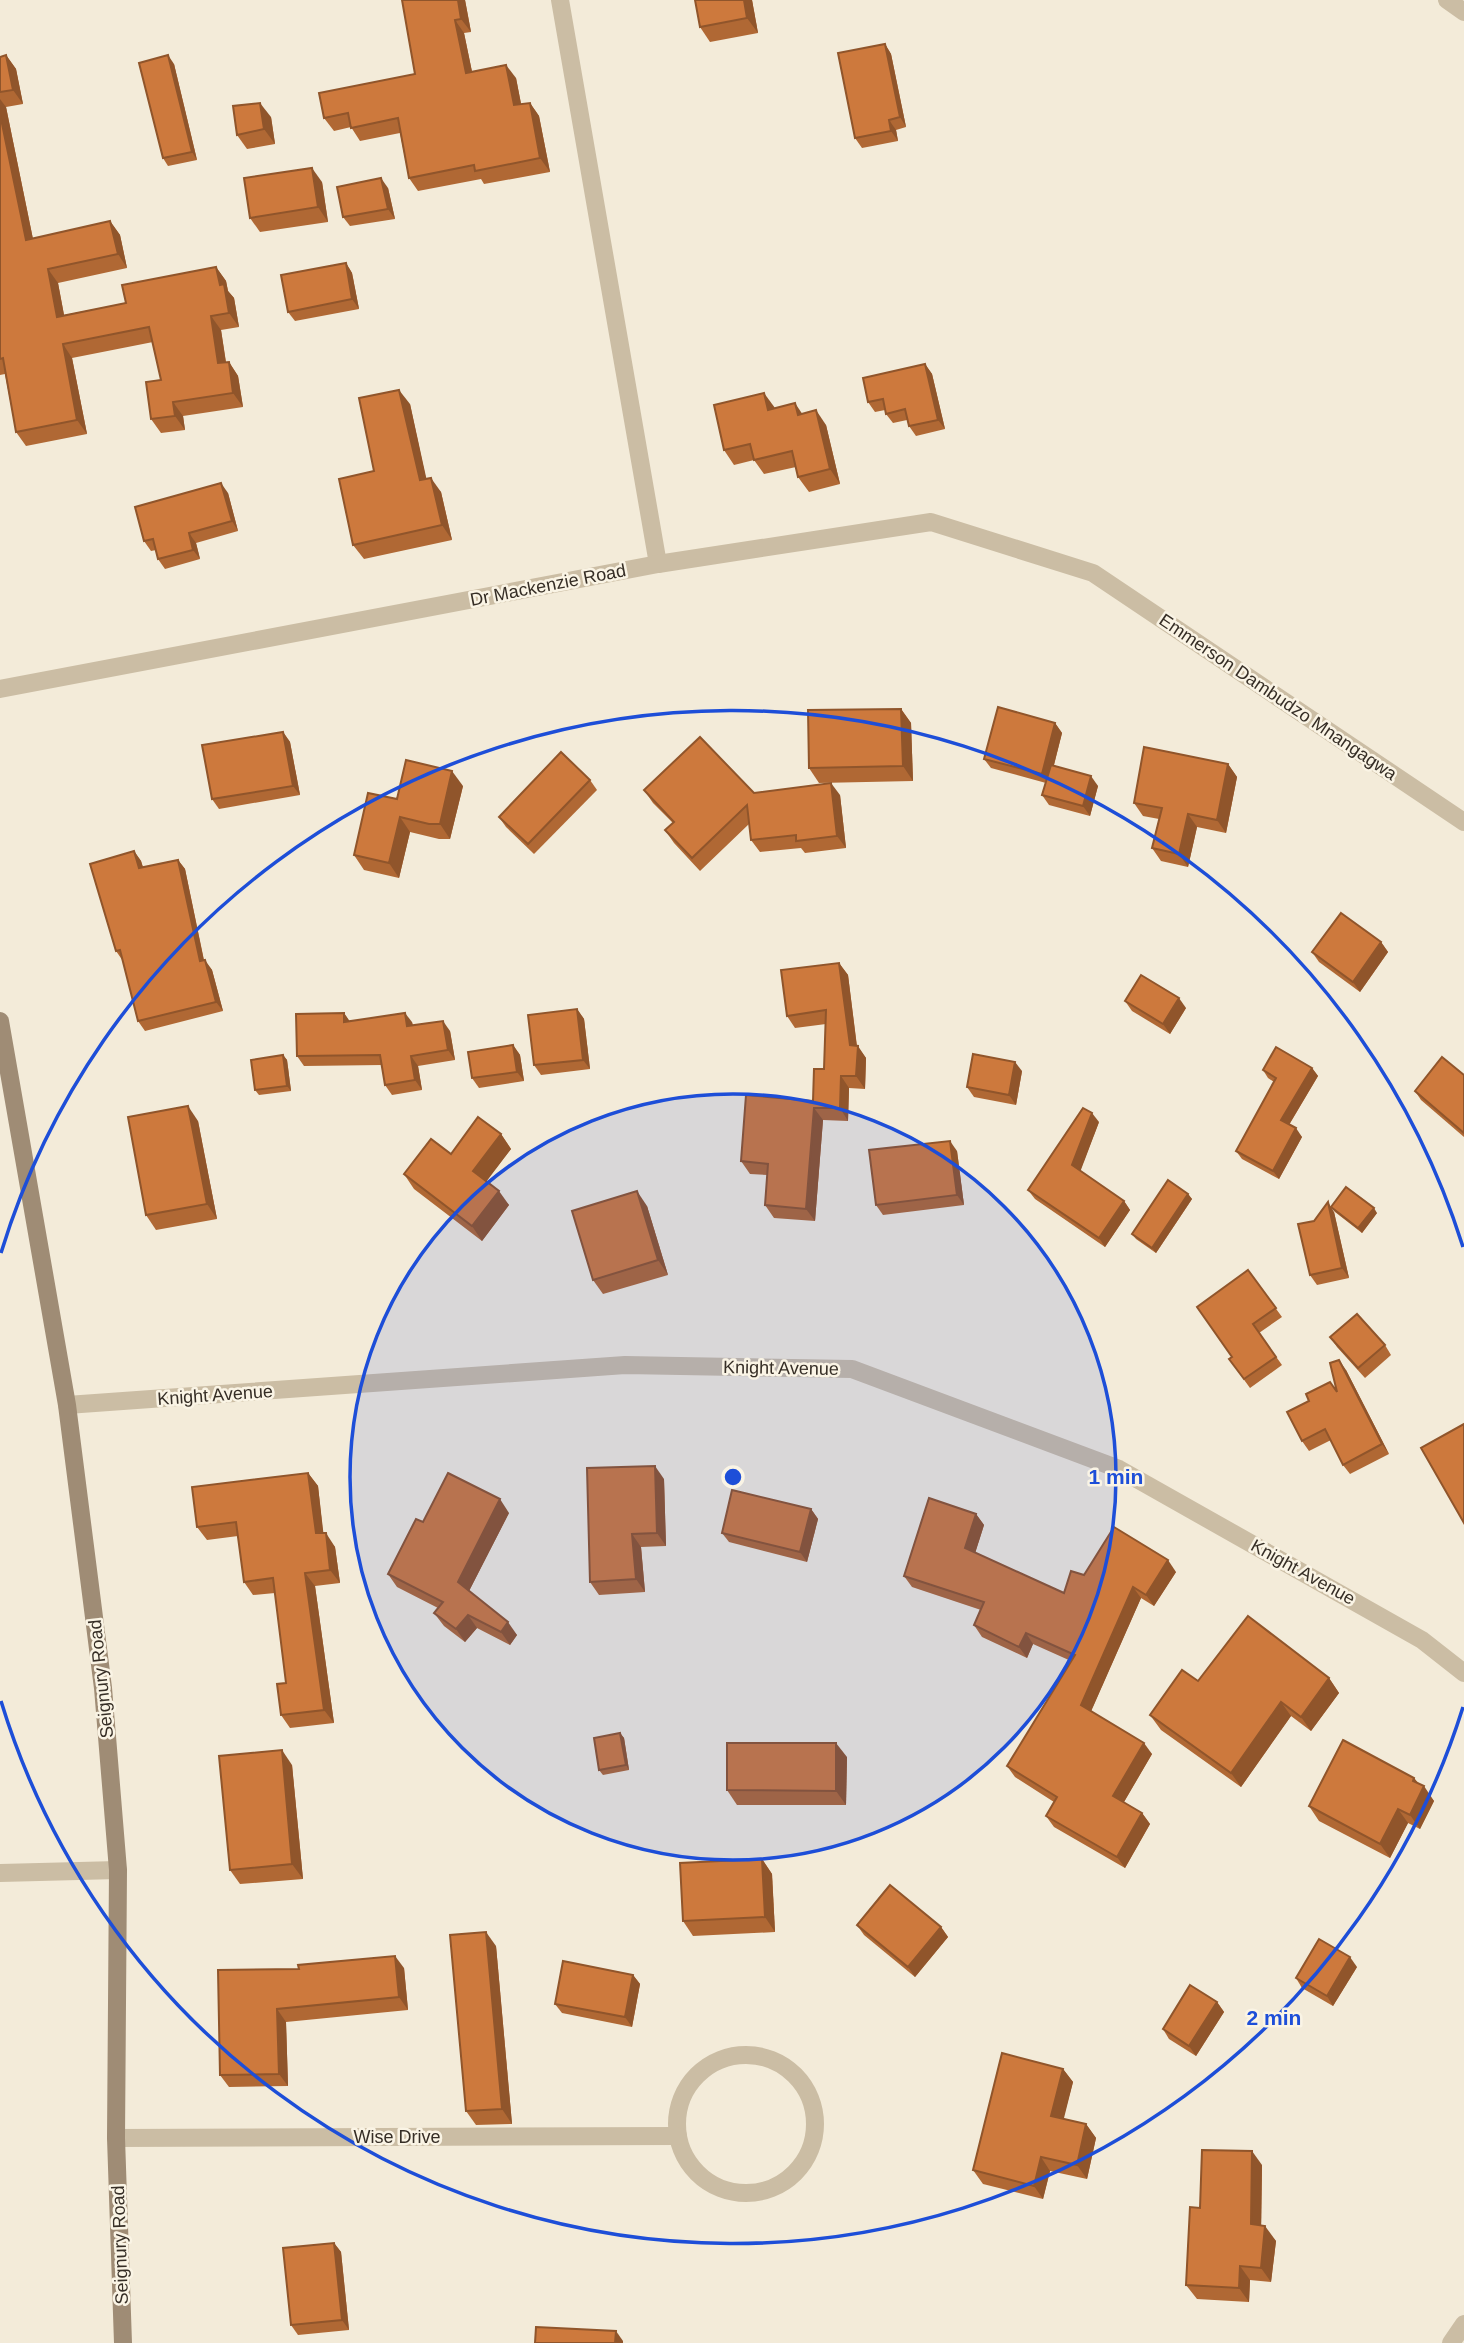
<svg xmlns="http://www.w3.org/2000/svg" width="1464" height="2343" font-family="Helvetica,sans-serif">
  <rect width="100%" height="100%" fill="#f3ebd9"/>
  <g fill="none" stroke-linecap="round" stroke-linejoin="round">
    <!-- minor -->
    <g stroke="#cbbda4" stroke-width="18">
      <polyline points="560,0 658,564"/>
      <polyline points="1447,0 1464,12"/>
      <polyline points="0,689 658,564 931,522 1093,573 1464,822"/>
      <polyline points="67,1405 625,1365 852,1369 1119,1469 1422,1640 1464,1673"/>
      <polyline points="0,1873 118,1870"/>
      <circle cx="746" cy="2124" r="69"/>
      <polyline points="116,2138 678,2136"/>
      <polyline points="1451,2343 1464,2324"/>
    </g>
    <!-- secondary -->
    <polyline stroke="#9f8c75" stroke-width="18" points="0,1021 67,1405 103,1688 118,1870 116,2138 123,2343"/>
  </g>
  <!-- wall -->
  <g fill="#b06834">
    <polygon points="458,0 465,0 471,32 464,33 472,72 516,78 521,104 530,103 539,116 550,172 484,184 481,179 418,191 409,178 400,133 360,141 351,127 334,131 324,118 415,74"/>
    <polygon points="752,0 758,33 710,42 700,27"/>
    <polygon points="885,44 891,54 906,127 896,130 898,141 862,148 855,138"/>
    <polygon points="6,55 16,69 23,104 6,107 33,239 110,221 120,235 127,268 58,283 64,315 126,303 216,267 226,281 228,291 234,298 239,327 221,330 226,362 229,362 238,376 243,407 183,416 185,430 161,433 151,419 161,380 153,342 72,358 87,434 26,446 16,432 5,374 0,375 0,57"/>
    <polygon points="174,64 197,160 168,166 163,158"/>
    <polygon points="271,117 275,144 247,149 237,135"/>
    <polygon points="322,182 328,222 260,232 250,218"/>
    <polygon points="388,188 395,219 350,226 343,217"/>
    <polygon points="346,263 352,273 359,309 295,321 288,312"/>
    <polygon points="925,364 932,374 945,429 916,436 909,426 907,420 893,423 886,414 885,410 875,412 868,402"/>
    <polygon points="410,404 426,479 441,492 452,540 364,559 353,545 374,471"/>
    <polygon points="775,408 802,414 826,425 840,484 809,492 798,477 796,467 764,474 754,460 734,465 724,450"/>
    <polygon points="228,493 238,531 196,543 200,559 165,569 158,559 156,550 151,551 144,541"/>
    <polygon points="901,709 911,723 913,781 819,783 809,768"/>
    <polygon points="1055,723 1062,733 1054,765 1098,786 1090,816 1049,805 1042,795 1046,783 991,768 984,759"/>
    <polygon points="283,732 290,742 300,795 219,809 212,799"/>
    <polygon points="1228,764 1237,777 1226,833 1197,827 1188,867 1161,861 1152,848 1159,819 1143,816 1134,803"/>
    <polygon points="590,780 597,790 534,854 506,827 499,817"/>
    <polygon points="463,786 450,839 439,839 410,832 399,878 364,870 354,855 397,799"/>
    <polygon points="644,790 840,795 846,848 805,853 801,848 760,852 751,840 749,824 700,871 674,843 665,830 673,823 653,803"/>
    <polygon points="134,851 141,861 143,867 178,860 185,869 204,960 212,970 223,1011 145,1031 138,1021 123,961 116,951"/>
    <polygon points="1381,942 1388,952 1360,992 1319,962 1312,952"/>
    <polygon points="839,963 848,975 857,1046 866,1058 865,1089 849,1088 848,1121 823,1120 815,1221 774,1218 765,1205 768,1175 750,1174 741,1161 813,1101 824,1069 826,1024 795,1028 787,1016"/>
    <polygon points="1125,1001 1186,1008 1170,1034 1132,1011"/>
    <polygon points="577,1009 584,1019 590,1069 541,1075 534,1065"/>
    <polygon points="344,1013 349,1021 412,1022 413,1025 450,1031 455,1060 418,1066 422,1090 392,1095 385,1085 382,1065 304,1066 297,1056"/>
    <polygon points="513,1045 520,1055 524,1081 479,1088 472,1078"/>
    <polygon points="283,1055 287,1060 291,1091 259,1095 255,1090"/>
    <polygon points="1312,1068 1318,1076 1289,1125 1302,1137 1279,1179 1242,1159 1236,1151 1274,1082 1268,1078 1263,1070"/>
    <polygon points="1022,1071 1016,1105 974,1097 967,1087"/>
    <polygon points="1464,1075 1464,1137 1421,1100 1415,1091"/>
    <polygon points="198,1121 217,1219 156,1230 146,1215"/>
    <polygon points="1099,1122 1080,1171 1124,1201 1130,1210 1105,1247 1035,1199 1028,1190"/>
    <polygon points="501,1134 511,1149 486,1181 509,1205 482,1241 414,1189 404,1174 451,1154"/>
    <polygon points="957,1151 964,1205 883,1215 876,1205"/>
    <polygon points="1188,1194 1192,1199 1156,1253 1136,1239 1132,1234"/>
    <polygon points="647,1206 668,1275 603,1294 593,1280"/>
    <polygon points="1331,1207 1377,1213 1362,1233 1335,1212"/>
    <polygon points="1334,1212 1349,1278 1317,1285 1310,1275 1314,1221"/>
    <polygon points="1248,1270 1282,1317 1259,1333 1282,1365 1250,1388 1229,1359 1232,1357"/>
    <polygon points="1330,1337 1385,1345 1391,1355 1365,1378 1337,1347"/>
    <polygon points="1346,1370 1389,1454 1350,1474 1343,1465 1331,1440 1309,1451 1302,1441 1309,1401 1337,1392"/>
    <polygon points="308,1473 318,1486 323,1533 335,1547 340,1583 315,1586 334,1723 290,1728 281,1715 286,1683 275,1593 253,1595 244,1582 238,1536 207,1540 197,1527"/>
    <polygon points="664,1479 666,1546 641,1547 645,1592 599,1595 590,1582"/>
    <polygon points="811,1509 818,1519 807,1562 729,1542 722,1533"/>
    <polygon points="509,1513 469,1591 517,1635 510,1645 477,1628 465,1642 444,1626 434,1613 438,1608 397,1587 388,1574 423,1522"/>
    <polygon points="976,1514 984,1525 975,1553 1064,1593 1084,1575 1176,1572 1154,1606 1141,1598 1091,1711 1152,1754 1124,1802 1142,1813 1150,1824 1125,1868 1054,1827 1046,1816 1054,1802 1015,1777 1007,1766 1071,1661 1033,1644 1027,1658 982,1637 974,1625 981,1610 912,1587 904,1576"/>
    <polygon points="1329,1678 1339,1693 1311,1731 1291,1716 1241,1787 1161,1730 1150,1715 1198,1681"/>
    <polygon points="620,1733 624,1738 629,1770 603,1775 599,1770"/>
    <polygon points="847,1757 846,1805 737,1805 727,1790"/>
    <polygon points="292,1765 303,1879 240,1884 230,1870"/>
    <polygon points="1414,1778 1434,1801 1420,1829 1408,1823 1390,1858 1319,1821 1309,1806"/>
    <polygon points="762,1859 772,1874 775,1932 693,1936 683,1921"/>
    <polygon points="857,1925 941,1927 948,1937 915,1977 864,1935"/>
    <polygon points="496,1946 512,2124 476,2125 466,2111"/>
    <polygon points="1357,1967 1333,2006 1302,1988 1296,1978"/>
    <polygon points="404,1968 408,2010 286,2022 288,2086 229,2087 220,2075 218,1970"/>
    <polygon points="633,1975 640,1984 632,2027 562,2013 555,2004"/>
    <polygon points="1217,2002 1224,2012 1196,2056 1169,2039 1163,2029"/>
    <polygon points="1063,2069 1073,2082 1063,2119 1086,2124 1096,2138 1087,2179 1050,2171 1043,2199 983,2184 973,2170"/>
    <polygon points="1262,2165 1261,2226 1276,2241 1271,2282 1250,2280 1249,2302 1197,2299 1186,2285 1200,2208"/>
    <polygon points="334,2243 341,2252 349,2330 298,2335 291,2325"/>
  </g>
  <!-- shaded-wall -->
  <g fill="#90552b">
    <polygon points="458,0 465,0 471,32 461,19"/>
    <polygon points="744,0 752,0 758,33 747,18"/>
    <polygon points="455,20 464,33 475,86 466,73"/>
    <polygon points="885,44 891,54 906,127 900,117"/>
    <polygon points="6,55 16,69 23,104 13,90"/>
    <polygon points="168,55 174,64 197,160 192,152"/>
    <polygon points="506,65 516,78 524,119 514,105"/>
    <polygon points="0,99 6,107 36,254 26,240 0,114"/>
    <polygon points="260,103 271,117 275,144 264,129"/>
    <polygon points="530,103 539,116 550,172 540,158"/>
    <polygon points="889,120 896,130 898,141 891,131"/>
    <polygon points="312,168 322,182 328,222 318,207"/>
    <polygon points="381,178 388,188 395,219 388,209"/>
    <polygon points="110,221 120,235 127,268 118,254"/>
    <polygon points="346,263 352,273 359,309 352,299"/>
    <polygon points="216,267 226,281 228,291 234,298 239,327 229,313 220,285"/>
    <polygon points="48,269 58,283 67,331 57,317"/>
    <polygon points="211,316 221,330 228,377 218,363"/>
    <polygon points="63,344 72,358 87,434 77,420"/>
    <polygon points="229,362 238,376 243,407 233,393"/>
    <polygon points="925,364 932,374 945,429 938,420"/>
    <polygon points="399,390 410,404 430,495 420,480"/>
    <polygon points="764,393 775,408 768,410"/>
    <polygon points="173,402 183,416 185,430 175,416"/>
    <polygon points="795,403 805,418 798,415"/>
    <polygon points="816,410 826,425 840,484 830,469"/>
    <polygon points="431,478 441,492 452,540 442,525"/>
    <polygon points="221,483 228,493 238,531 232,521"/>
    <polygon points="189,533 196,543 200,559 193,550"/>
    <polygon points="901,709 911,723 913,781 903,766"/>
    <polygon points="1055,723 1062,733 1049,784 1042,774"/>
    <polygon points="283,732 290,742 300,795 293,786"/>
    <polygon points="1228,764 1237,777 1226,833 1217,820"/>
    <polygon points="452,771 463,786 450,839 440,824"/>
    <polygon points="1091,776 1098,786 1090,816 1083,806"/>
    <polygon points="831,783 840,795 846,848 837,836"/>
    <polygon points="1188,814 1197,827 1188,867 1179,854"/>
    <polygon points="400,817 410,832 399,878 389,863"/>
    <polygon points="134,851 141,861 146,878 139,868"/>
    <polygon points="178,860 185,869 206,971 200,961"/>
    <polygon points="1381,942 1388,952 1360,992 1353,982"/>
    <polygon points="205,960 212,970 223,1011 216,1002"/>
    <polygon points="839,963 848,975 857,1048 858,1046 866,1058 865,1089 856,1076 850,1045"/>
    <polygon points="1179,998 1186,1008 1170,1034 1163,1024"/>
    <polygon points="577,1009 584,1019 590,1069 583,1060"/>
    <polygon points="344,1013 351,1023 344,1022"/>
    <polygon points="405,1013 412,1022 414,1036 407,1026"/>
    <polygon points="443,1021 450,1031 455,1060 448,1050"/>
    <polygon points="513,1045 520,1055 524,1081 517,1072"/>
    <polygon points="283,1055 287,1060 291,1091 287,1086"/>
    <polygon points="411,1056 418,1066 422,1090 415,1080"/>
    <polygon points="1015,1062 1022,1071 1016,1105 1009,1095"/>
    <polygon points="1312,1068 1318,1076 1287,1128 1281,1120"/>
    <polygon points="841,1076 849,1088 848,1121 840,1108"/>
    <polygon points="188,1106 198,1121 217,1219 207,1204"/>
    <polygon points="814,1108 823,1120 815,1221 806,1209"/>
    <polygon points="1092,1113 1099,1122 1079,1175 1072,1165"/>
    <polygon points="1296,1128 1302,1137 1279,1179 1273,1171"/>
    <polygon points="501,1134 511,1149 483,1186 473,1171"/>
    <polygon points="950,1141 957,1151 964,1205 957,1195"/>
    <polygon points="499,1191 509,1205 482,1241 472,1226"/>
    <polygon points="637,1191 647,1206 668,1275 658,1260"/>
    <polygon points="1188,1194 1192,1199 1156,1253 1152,1248"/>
    <polygon points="1124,1201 1130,1210 1105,1247 1099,1238"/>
    <polygon points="1328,1202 1334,1212 1349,1278 1342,1268"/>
    <polygon points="1374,1208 1377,1213 1362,1233 1358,1228"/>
    <polygon points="1339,1360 1346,1370 1389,1454 1382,1444"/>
    <polygon points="655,1466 664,1479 666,1546 657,1533"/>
    <polygon points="308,1473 318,1486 325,1547 316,1533"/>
    <polygon points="500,1499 509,1513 467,1595 458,1582"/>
    <polygon points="811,1509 818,1519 807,1562 800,1552"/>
    <polygon points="976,1514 984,1525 973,1560 965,1548"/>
    <polygon points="326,1533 335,1547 340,1583 330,1570"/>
    <polygon points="632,1534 641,1547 645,1592 636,1579"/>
    <polygon points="1168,1560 1176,1572 1154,1606 1146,1595"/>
    <polygon points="305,1573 315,1586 334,1723 324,1710"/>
    <polygon points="1133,1587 1141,1598 1089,1716 1081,1705"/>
    <polygon points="468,1615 477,1628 465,1642 456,1629"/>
    <polygon points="508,1622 517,1635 510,1645 501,1632"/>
    <polygon points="1026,1633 1033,1644 1027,1658 1019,1647"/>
    <polygon points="1329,1678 1339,1693 1311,1731 1301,1717"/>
    <polygon points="1281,1702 1291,1716 1241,1787 1231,1773"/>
    <polygon points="620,1733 624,1738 629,1770 626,1765"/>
    <polygon points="836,1743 847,1757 846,1805 836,1791"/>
    <polygon points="1144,1743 1152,1754 1121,1807 1113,1796"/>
    <polygon points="282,1750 292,1765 303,1879 292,1864"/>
    <polygon points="1414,1778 1422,1789 1424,1786 1434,1801 1420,1829 1410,1815 1413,1781"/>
    <polygon points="1398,1809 1408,1823 1390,1858 1380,1844"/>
    <polygon points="1142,1813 1150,1824 1125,1868 1117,1857"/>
    <polygon points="762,1859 772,1874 775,1932 765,1917"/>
    <polygon points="941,1927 948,1937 915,1977 908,1967"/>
    <polygon points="486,1932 496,1946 512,2124 502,2109"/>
    <polygon points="395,1956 404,1968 408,2010 399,1997"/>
    <polygon points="1350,1957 1357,1967 1333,2006 1327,1996"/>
    <polygon points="633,1975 640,1984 632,2027 625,2017"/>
    <polygon points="1217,2002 1224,2012 1196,2056 1189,2046"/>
    <polygon points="277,2009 286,2022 288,2086 279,2074"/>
    <polygon points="1063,2069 1073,2082 1061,2130 1051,2116"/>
    <polygon points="1086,2124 1096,2138 1087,2179 1077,2165"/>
    <polygon points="1252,2151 1262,2165 1261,2239 1251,2224"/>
    <polygon points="1041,2157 1050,2171 1043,2199 1034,2186"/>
    <polygon points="1265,2226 1276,2241 1271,2282 1261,2268"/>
    <polygon points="334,2243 341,2252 349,2330 342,2320"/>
    <polygon points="1240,2266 1250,2280 1249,2302 1239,2288"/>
    <polygon points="616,2331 623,2341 623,2343 615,2343"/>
  </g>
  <!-- building -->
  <g fill="#cd793d" stroke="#90552b" stroke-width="2">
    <polygon points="402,0 458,0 461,19 455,20 466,73 506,65 514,105 530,103 540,158 475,171 474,165 409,178 398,118 351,128 348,113 324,118 319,93 415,74"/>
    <polygon points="695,0 744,0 747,18 700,27"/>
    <polygon points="885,44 900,117 889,120 891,131 855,138 838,53"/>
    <polygon points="6,55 13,90 0,92 0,57"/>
    <polygon points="168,55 192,152 163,158 139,63"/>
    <polygon points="260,103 264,129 237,135 233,106"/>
    <polygon points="0,114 26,240 110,221 118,254 48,269 57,317 126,303 122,285 216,267 220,285 224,284 229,313 211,316 218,363 229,362 233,393 173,402 175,416 151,419 146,382 161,380 149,327 63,344 77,420 16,432 3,358 0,359"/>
    <polygon points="312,168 318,207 250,218 244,178"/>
    <polygon points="381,178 388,209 343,217 337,187"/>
    <polygon points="346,263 352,299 288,312 281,275"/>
    <polygon points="925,364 938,420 909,426 905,409 886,414 883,399 868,402 863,378"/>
    <polygon points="399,390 420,480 431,478 442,525 353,545 339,479 374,471 359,398"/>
    <polygon points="764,393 768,410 795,403 798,415 816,410 830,469 798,477 792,451 754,460 750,444 724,450 714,405"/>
    <polygon points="221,483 232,521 189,533 193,550 158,559 153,539 144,541 135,507"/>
    <polygon points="998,707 1055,723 1042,774 984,759"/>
    <polygon points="901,709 903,766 809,768 808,710"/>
    <polygon points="283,732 293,786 212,799 202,745"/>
    <polygon points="700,737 754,793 831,783 837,836 796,841 796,835 751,840 747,805 692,858 665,830 674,822 644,790"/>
    <polygon points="1144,747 1228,764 1217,820 1188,814 1179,854 1152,848 1162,808 1134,803"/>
    <polygon points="561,752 590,780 528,844 499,817"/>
    <polygon points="406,760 452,771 440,824 429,824 400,817 389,863 354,855 368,793 397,799"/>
    <polygon points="1051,765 1091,776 1083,806 1042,795"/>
    <polygon points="134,851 139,868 178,860 200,961 205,960 216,1002 138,1021 120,950 116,951 90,864"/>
    <polygon points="1341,913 1381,942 1353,982 1312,952"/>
    <polygon points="839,963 850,1045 858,1046 856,1076 841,1076 840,1108 814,1108 806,1209 765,1205 768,1164 741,1161 746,1095 813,1101 814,1069 824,1069 826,1010 787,1016 781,970"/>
    <polygon points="1141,975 1179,998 1163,1024 1125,1001"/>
    <polygon points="577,1009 583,1060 534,1065 528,1015"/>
    <polygon points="344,1013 344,1022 405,1013 407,1026 443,1021 448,1050 411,1056 415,1080 385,1085 380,1055 297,1056 296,1014"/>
    <polygon points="513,1045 517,1072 472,1078 468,1052"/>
    <polygon points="1276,1047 1312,1068 1281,1120 1296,1128 1273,1171 1236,1151 1276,1078 1263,1070"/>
    <polygon points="973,1054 1015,1062 1009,1095 967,1087"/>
    <polygon points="283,1055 287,1086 255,1090 251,1060"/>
    <polygon points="1442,1057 1464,1075 1464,1133 1415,1091"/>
    <polygon points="188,1106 207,1204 146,1215 128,1117"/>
    <polygon points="1083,1108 1092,1113 1072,1165 1124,1201 1099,1238 1028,1190"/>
    <polygon points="478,1117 501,1134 473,1171 499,1191 472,1226 404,1174 431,1139 451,1154"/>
    <polygon points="950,1141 957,1195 876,1205 869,1150"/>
    <polygon points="1168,1180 1188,1194 1152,1248 1132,1234"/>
    <polygon points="1346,1187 1374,1208 1358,1228 1331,1207"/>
    <polygon points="637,1191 658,1260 593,1280 572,1211"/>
    <polygon points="1328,1202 1342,1268 1310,1275 1298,1224 1314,1221"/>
    <polygon points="1248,1270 1276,1308 1253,1324 1276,1357 1244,1379 1229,1359 1232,1357 1197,1307"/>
    <polygon points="1357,1314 1385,1345 1358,1368 1330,1337"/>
    <polygon points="1339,1360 1382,1444 1343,1465 1325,1429 1302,1441 1287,1412 1309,1401 1306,1394 1330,1382 1337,1392 1330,1363"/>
    <polygon points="1464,1424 1464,1523 1421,1448"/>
    <polygon points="655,1466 657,1533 632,1534 636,1579 590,1582 587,1468"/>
    <polygon points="308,1473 316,1533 326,1533 330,1570 305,1573 324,1710 281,1715 277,1684 286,1683 273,1578 244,1582 236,1522 197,1527 192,1487"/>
    <polygon points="448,1473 500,1499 458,1582 508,1622 501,1632 468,1615 456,1629 434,1613 443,1602 388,1574 416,1519 423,1522"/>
    <polygon points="732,1490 811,1509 800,1552 722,1533"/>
    <polygon points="929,1498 976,1514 965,1548 1064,1593 1071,1571 1084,1575 1114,1527 1168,1560 1146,1595 1133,1587 1081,1705 1144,1743 1113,1796 1142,1813 1117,1857 1046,1816 1057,1797 1007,1766 1075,1655 1026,1633 1019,1647 974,1625 984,1602 904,1576"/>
    <polygon points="1248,1616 1329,1678 1301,1717 1281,1702 1231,1773 1150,1715 1182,1670 1198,1681"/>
    <polygon points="620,1733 626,1765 599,1770 594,1738"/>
    <polygon points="1343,1740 1414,1778 1413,1781 1424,1786 1410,1815 1398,1809 1380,1844 1309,1806"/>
    <polygon points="727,1743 836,1743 836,1791 727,1790"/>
    <polygon points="282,1750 292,1864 230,1870 219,1756"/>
    <polygon points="762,1859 765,1917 683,1921 680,1863"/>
    <polygon points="890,1885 941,1927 908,1967 857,1925"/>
    <polygon points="486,1932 502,2109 466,2111 450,1935"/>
    <polygon points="1319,1939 1350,1957 1327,1996 1296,1978"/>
    <polygon points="395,1956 399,1997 277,2009 279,2074 220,2075 218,1970 299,1969 298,1965"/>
    <polygon points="563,1961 633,1975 625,2017 555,2004"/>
    <polygon points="1190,1985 1217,2002 1189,2046 1163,2029"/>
    <polygon points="1002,2053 1063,2069 1051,2116 1086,2124 1077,2165 1041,2157 1034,2186 973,2170"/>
    <polygon points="1202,2150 1252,2151 1251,2224 1265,2226 1261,2268 1240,2266 1239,2288 1186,2285 1190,2207 1200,2208"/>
    <polygon points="334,2243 342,2320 291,2325 283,2248"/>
    <polygon points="536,2327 616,2331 615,2343 535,2343"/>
  </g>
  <!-- distance rings -->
  <circle cx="733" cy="1477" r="383" fill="#1d4ed8" fill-opacity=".12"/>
  <g fill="none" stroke="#1d4ed8" stroke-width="3.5">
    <circle cx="733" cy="1477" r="383"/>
    <path d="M1463 1707A765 765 0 0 1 1 1701M1 1253A765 765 0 0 1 1463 1247"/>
  </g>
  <g text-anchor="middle" stroke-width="5" stroke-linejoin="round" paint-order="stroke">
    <!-- street labels -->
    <g font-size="18" fill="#362e26" stroke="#faf4e5">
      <text transform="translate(548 585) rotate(-11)" y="6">Dr Mackenzie Road</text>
      <text transform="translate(1278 697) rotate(34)" y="6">Emmerson Dambudzo Mnangagwa</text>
      <text transform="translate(781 1368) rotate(1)" y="6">Knight Avenue</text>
      <text transform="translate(215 1395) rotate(-4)" y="6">Knight Avenue</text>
      <text transform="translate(1303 1572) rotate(29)" y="6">Knight Avenue</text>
      <text transform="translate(101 1679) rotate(-96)" y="6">Seignury Road</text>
      <text x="397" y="2143">Wise Drive</text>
      <text transform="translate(120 2245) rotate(-92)" y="6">Seignury Road</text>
    </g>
  </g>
  <circle cx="733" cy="1477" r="10" fill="#1d4ed8" stroke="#faf4e5" stroke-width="3.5"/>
  <g font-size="21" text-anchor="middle" font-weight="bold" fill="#1d4ed8" stroke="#faf4e5" stroke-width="5" stroke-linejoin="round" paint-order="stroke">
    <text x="1116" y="1484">1 min</text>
    <text x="1274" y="2025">2 min</text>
  </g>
</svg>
